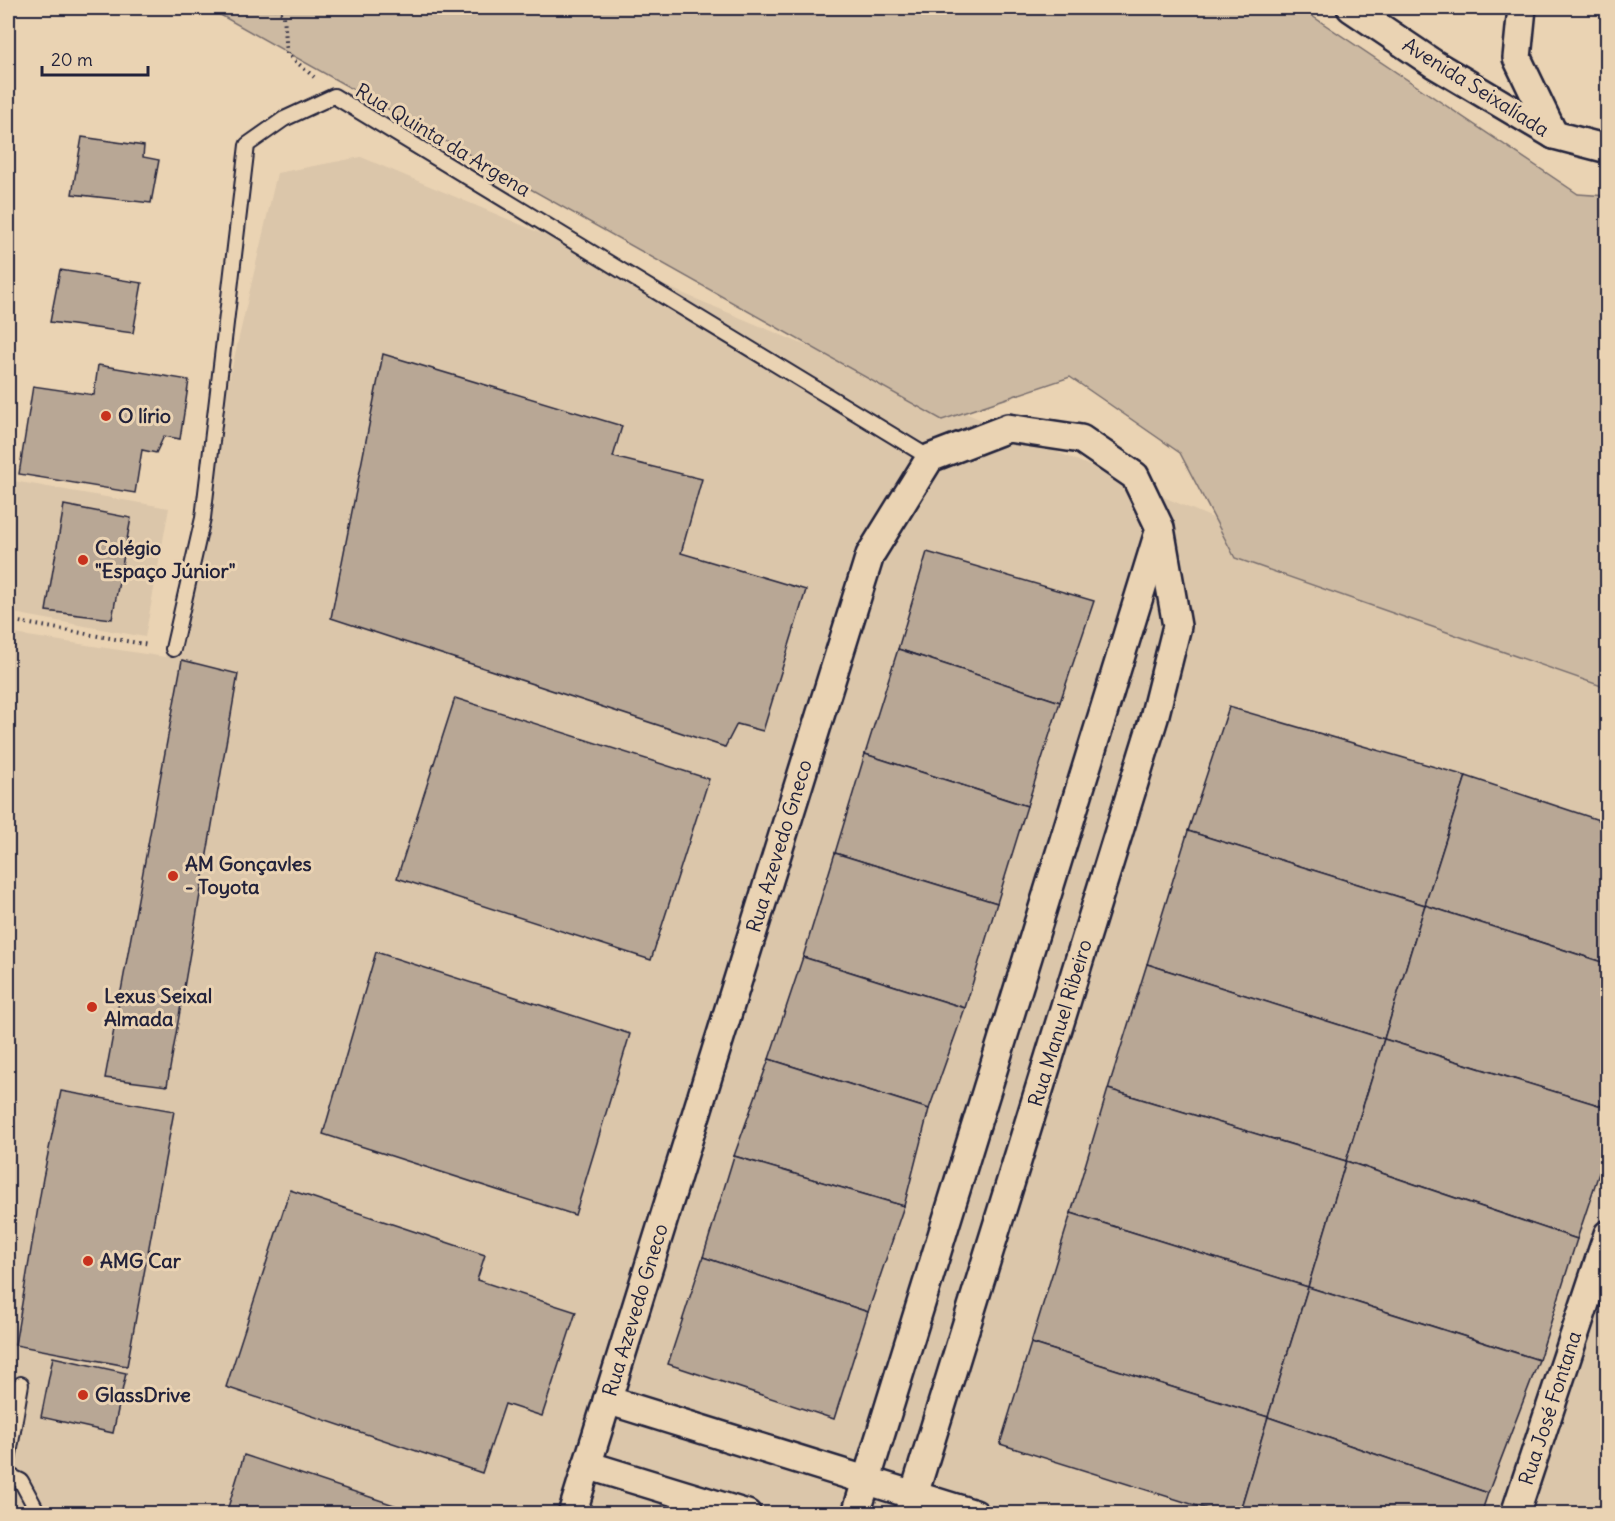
<svg xmlns="http://www.w3.org/2000/svg" width="1615" height="1521" font-family="Delius,sans-serif">
  <rect width="100%" height="100%" fill="#ead3b3"/>
  <filter id="ink" filterUnits="userSpaceOnUse"><feTurbulence type="fractalNoise" baseFrequency=".0167" numOctaves="2"/><feDisplacementMap in="SourceGraphic" scale="12" xChannelSelector="R" yChannelSelector="G"/><feConvolveMatrix kernelMatrix="1 2 1 2 8 2 1 2 1" color-interpolation-filters="sRGB"/></filter>
  <g filter="url(#ink)">
    <!-- built -->
    <g fill="#dbc6aa">
      <polygon points="361,157 1607,685 1607,1513 8,1513 8,633 165,657 277,173"/>
      <polygon points="8,480 169,508 145,637 8,612"/>
    </g>
    <!-- green -->
    <polygon fill="#cdbaa2" stroke="#786e6e" stroke-width="1.5" points="208,8 1300,8 1578,194 1607,196 1607,688 1235,558 1180,453 1070,377 942,420"/>
    <!-- building -->
    <g fill="#b8a795" stroke="#22223b" stroke-width="1.5">
      <polygon points="82,137 144,146 143,157 159,160 151,203 72,194"/>
      <polygon points="60,270 142,283 133,333 50,322"/>
      <polygon points="383,354 622,426 613,457 702,479 681,553 806,590 763,731 737,724 725,747 331,618"/>
      <polygon points="98,365 189,380 180,439 164,436 156,453 142,450 135,493 19,474 33,386 94,395"/>
      <polygon points="64,505 131,518 112,619 46,611"/>
      <polygon points="927,552 1094,601 1060,702 898,649"/>
      <polygon points="898,649 1060,702 1027,806 865,754"/>
      <polygon points="182,660 238,674 167,1086 105,1078"/>
      <polygon points="455,698 709,779 651,960 397,878"/>
      <polygon points="1229,707 1466,776 1425,905 1188,831"/>
      <polygon points="865,754 1027,806 997,903 835,853"/>
      <polygon points="1466,776 1608,823 1608,964 1425,905"/>
      <polygon points="1188,831 1425,905 1384,1039 1147,964"/>
      <polygon points="835,853 997,903 965,1008 803,957"/>
      <polygon points="1425,905 1608,964 1608,1108 1384,1039"/>
      <polygon points="376,952 630,1034 575,1215 323,1134"/>
      <polygon points="803,957 965,1008 929,1109 769,1059"/>
      <polygon points="1147,964 1384,1039 1346,1161 1108,1089"/>
      <polygon points="1384,1039 1608,1108 1608,1146 1577,1239 1346,1161"/>
      <polygon points="769,1059 929,1109 904,1206 734,1156"/>
      <polygon points="1108,1089 1346,1161 1308,1287 1071,1213"/>
      <polygon points="61,1091 174,1111 127,1366 15,1345 43,1178"/>
      <polygon points="734,1156 904,1206 868,1312 703,1257"/>
      <polygon points="1346,1161 1577,1239 1539,1360 1308,1287"/>
      <polygon points="290,1190 485,1255 477,1280 576,1312 542,1416 505,1404 482,1473 226,1387"/>
      <polygon points="1071,1213 1308,1287 1268,1417 1031,1343"/>
      <polygon points="703,1257 868,1312 834,1419 668,1364"/>
      <polygon points="1308,1287 1539,1360 1488,1493 1268,1417"/>
      <polygon points="1031,1343 1268,1417 1239,1514 1223,1514 1000,1444"/>
      <polygon points="53,1357 126,1373 113,1433 41,1417"/>
      <polygon points="1268,1417 1488,1493 1481,1514 1239,1514"/>
      <polygon points="244,1455 421,1514 226,1514"/>
    </g>
    <g fill="none" stroke-linecap="round" stroke-linejoin="round">
      <!-- lane casing -->
      <g stroke="#22223b" stroke-width="18">
        <g id="lane">
          <polyline points="173,649 203,518 247,145 284,119 334,96 930,458"/>
          <polyline points="8,1460 21,1384"/>
          <polyline points="8,1475 21,1481 35,1507 34,1514"/>
        </g>
      </g>
      <!-- street casing -->
      <g stroke="#22223b" stroke-width="32">
        <g id="street">
          <polyline points="1351,8 1434,64 1554,135 1608,149"/>
          <polyline points="1522,8 1517,58 1554,135"/>
          <polyline points="607,1400 975,1514"/>
          <polyline points="587,1465 747,1514"/>
          <polyline points="572,1514 870,555 930,458 1008,428 1081,439 1135,476 1160,528 1177,626 1154,718 908,1514"/>
          <polyline points="856,1514 1159,532"/>
          <polyline points="1515,1514 1608,1234"/>
        </g>
      </g>
      <!-- path -->
      <g stroke="#22223b" stroke-width="4" stroke-dasharray="1.5 4.5" stroke-linecap="butt">
        <polyline points="276,8 284,15 287,54 314,77"/>
        <polyline points="8,620 149,645"/>
      </g>
      <!-- lane -->
      <use href="#lane" stroke="#ead3b3" stroke-width="14"/>
      <!-- street -->
      <use href="#street" stroke="#ead3b3" stroke-width="27"/>
    </g>
  </g>
  <!-- markers -->
  <g fill="#c8321e" stroke="#ead3b3" stroke-width="2">
    <circle cx="106" cy="416" r="6"/>
    <circle cx="83" cy="560" r="6"/>
    <circle cx="173" cy="876" r="6"/>
    <circle cx="92" cy="1007" r="6"/>
    <circle cx="88" cy="1261" r="6"/>
    <circle cx="83" cy="1395" r="6"/>
  </g>
  <g text-anchor="middle" stroke-width="6" stroke-linejoin="round" paint-order="stroke">
    <!-- street labels -->
    <g font-size="20" fill="#22223b" stroke="#ead3b3">
      <text transform="translate(1476 87) rotate(32)" y="7">Avenida Seixalíada</text>
      <text transform="translate(443 140) rotate(31)" y="7">Rua Quinta da Argena</text>
      <text transform="translate(779 846) rotate(-73)" y="7">Rua Azevedo Gneco</text>
      <text transform="translate(1060 1023) rotate(-73)" y="7">Rua Manuel Ribeiro</text>
      <text transform="translate(635 1310) rotate(-73)" y="7">Rua Azevedo Gneco</text>
      <text transform="translate(1550 1408) rotate(-72)" y="7">Rua José Fontana</text>
    </g>
    <!-- poi labels -->
    <g font-size="20" font-weight="bold" fill="#22223b" stroke="#ead3b3" text-anchor="start">
      <text x="118" y="423">O lírio</text>
      <text x="95" y="555">Colégio<tspan x="95" dy="23">"Espaço Júnior"</tspan></text>
      <text x="185" y="871">AM Gonçavles<tspan x="185" dy="23">- Toyota</tspan></text>
      <text x="104" y="1003">Lexus Seixal<tspan x="104" dy="23">Almada</tspan></text>
      <text x="100" y="1268">AMG Car</text>
      <text x="95" y="1402">GlassDrive</text>
    </g>
  </g>
  <!-- margin -->
  <rect width="1615" height="1521" fill="none" stroke="#ead3b3" stroke-width="30"/>
  <rect x="15" y="15" width="1585" height="1491" fill="none" stroke="#22223b" stroke-width="2" filter="url(#ink)"/>
  <!-- scale -->
  <path d="M42 66v9h106v-9" fill="none" stroke="#22223b" stroke-width="3"/>
  <text x="51" y="66" font-size="18" fill="#22223b" stroke="#ead3b3" stroke-width="4.5" paint-order="stroke">20 m</text>
</svg>
